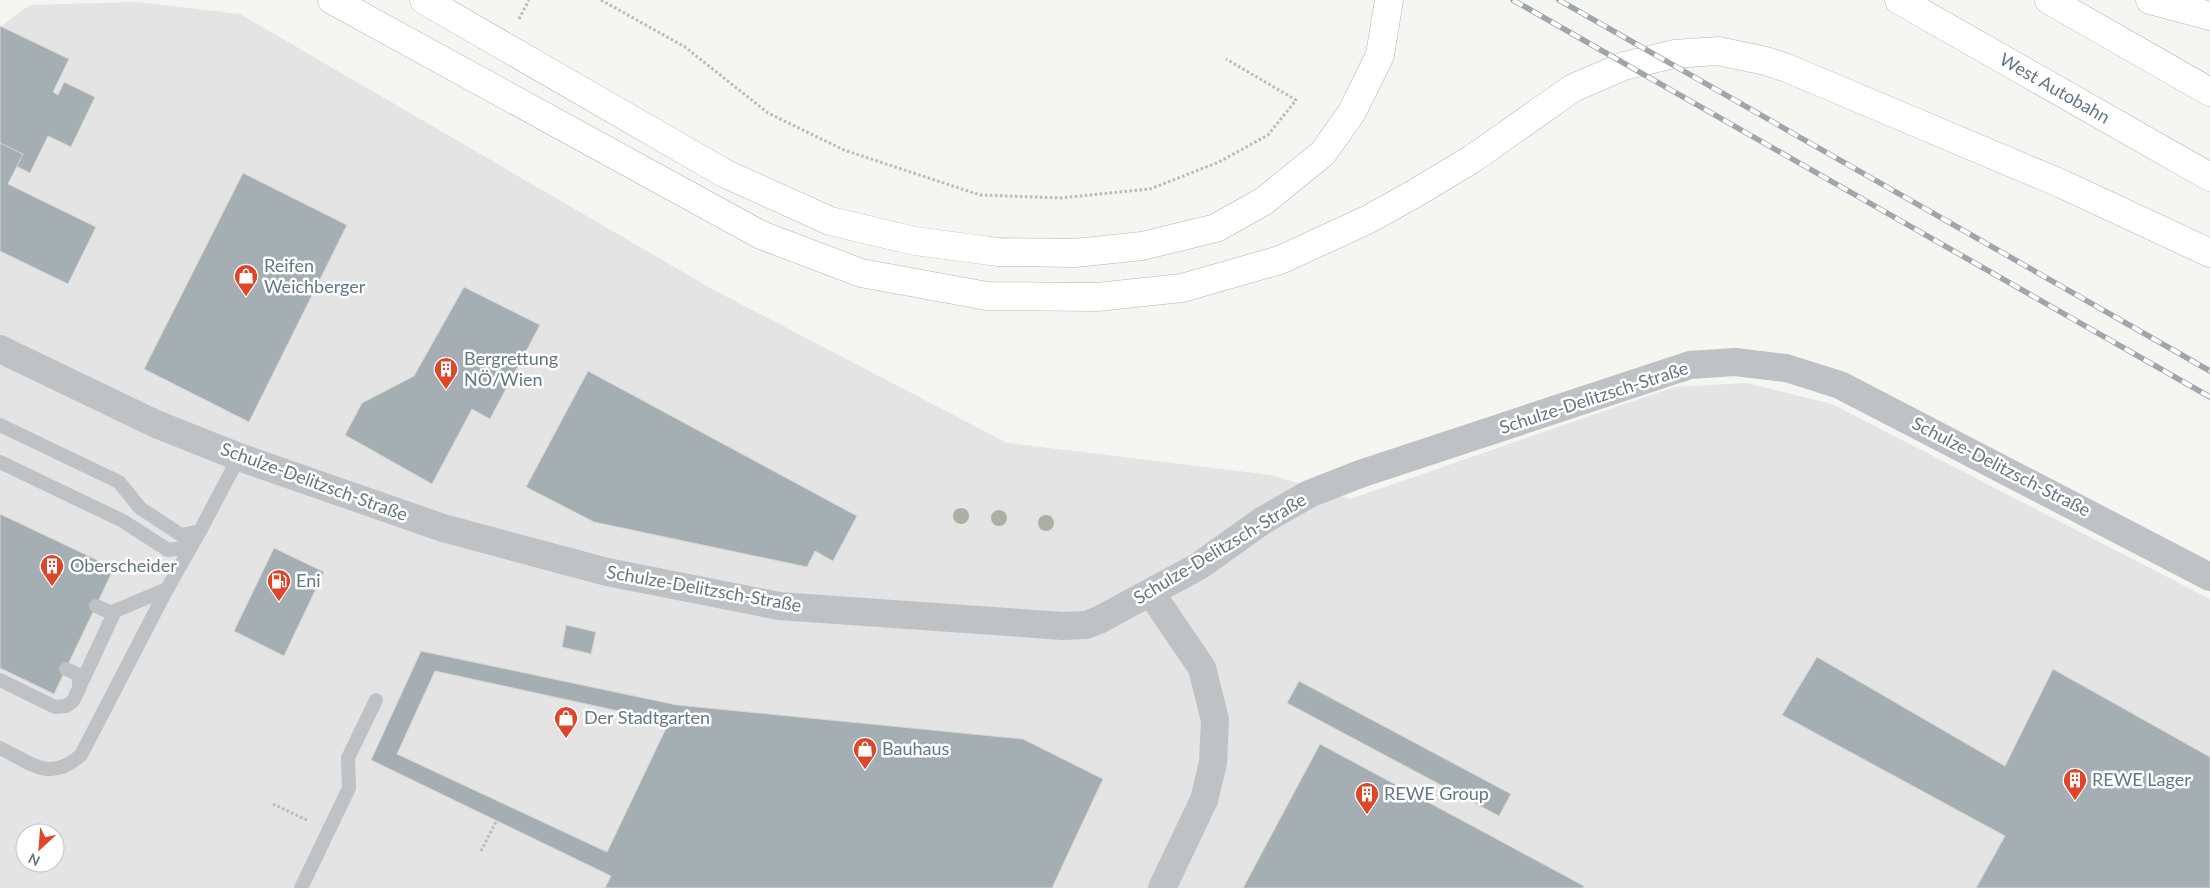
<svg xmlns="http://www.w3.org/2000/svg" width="2210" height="888" font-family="Lato,sans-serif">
  <rect width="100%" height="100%" fill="#f5f5f2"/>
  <!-- built -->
  <path fill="#e3e4e3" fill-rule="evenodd" d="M136,2L240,14L712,289L1007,443L1271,475L1350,499L1674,387L1746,383L1832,404L2210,599V888H0V27L30,5ZM25,833H55V863H25Z"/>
  <!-- building -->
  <g fill="#a5aeb3" stroke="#d7d6d4" fill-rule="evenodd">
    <polygon points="0,26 69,59 53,92 58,95 64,82 95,97 71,147 48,136 30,173 0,158"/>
    <polygon points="0,143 23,154 8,184 96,227 68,284 0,251"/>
    <polygon points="243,173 347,225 249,422 144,369"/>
    <polygon points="464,287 540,325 490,419 472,409 432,484 345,435 362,403 414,376"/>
    <polygon points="588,371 857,516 833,561 815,551 807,567 594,522 526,487"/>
    <polygon points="0,514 114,568 54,694 0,668"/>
    <polygon points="274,548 324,572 284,656 234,631"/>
    <polygon points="566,625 596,632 591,654 562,647"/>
    <path d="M421,651L677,705L1023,739L1103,779L1052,888H605L611,876L371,760ZM435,671L669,722L607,852L397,754Z"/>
    <polygon points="1817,657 2005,766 2053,669 2210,757 2210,888 1976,888 2005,836 1782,715"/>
    <polygon points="1299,681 1511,794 1499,816 1287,703"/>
    <polygon points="1320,744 1584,886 1583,888 1243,888"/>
  </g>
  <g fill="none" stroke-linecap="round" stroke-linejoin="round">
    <!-- motorway casing -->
    <g stroke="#b1b5b8" stroke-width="29">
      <g id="motorway">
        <polyline points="332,0 761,235 861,273 987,296 1097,297 1182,288 1280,260 1367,220 1414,194 1472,159 1573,88 1624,66 1674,54 1718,51 1766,61 1787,68 2062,184 2210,253"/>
        <polyline points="424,0 724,173 830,221 915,241 998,252 1075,253 1142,246 1216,228 1264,201 1323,153 1352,112 1380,55 1389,0"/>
        <path id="s1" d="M1899,0L2210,177"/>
        <polyline points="2049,0 2210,92"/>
        <polyline points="2150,0 2210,16"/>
      </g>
    </g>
    <!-- path -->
    <g stroke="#b8bbbd" stroke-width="3" stroke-dasharray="2.5 2.5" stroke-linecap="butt">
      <polyline points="601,0 685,47 768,113 844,150 980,195 1061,198 1150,189 1219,162 1268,135 1296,100 1226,59"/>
      <polyline points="519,19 529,0"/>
      <polyline points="273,804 309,821"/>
      <polyline points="481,851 497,820"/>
    </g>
    <!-- service -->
    <g stroke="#bec2c5" stroke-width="14">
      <polyline points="0,425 119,482 140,508 181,535 200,531"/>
      <polyline points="0,462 123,521 168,550 191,547"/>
      <polyline points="96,606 110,612 115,611"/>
      <polyline points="66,669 79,675 79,689"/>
      <polyline points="0,680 55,707 66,706 73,701 115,611 167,589 200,531 239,457"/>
      <path d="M0,748C32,763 49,783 81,755L167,589"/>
      <polyline points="301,888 349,788 348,758 376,700"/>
    </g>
    <!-- minor -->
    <g stroke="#bec2c5" stroke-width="28">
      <polyline points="0,349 156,424 239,457 443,528 607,572 779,606 1063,626 1086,625 1099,620 1199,566 1262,521 1309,494 1360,474 1690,365 1735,362 1786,368 1840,385 2210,577"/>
      <polyline points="1151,593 1202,668 1215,720 1213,763 1204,800 1162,888"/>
    </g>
    <!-- motorway -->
    <use href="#motorway" stroke="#fff" stroke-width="28"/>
    <!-- rail casing -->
    <g stroke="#9fa6ab" stroke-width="5.5">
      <g id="rail">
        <polyline points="1513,0 2210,397"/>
        <polyline points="1559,0 2210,371"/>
      </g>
    </g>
    <!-- rail -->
    <use href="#rail" stroke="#fff" stroke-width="4" stroke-dasharray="11" stroke-linecap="butt"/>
  </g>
  <!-- trees -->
  <g fill="#a9b1a4">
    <circle cx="961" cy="516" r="8"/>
    <circle cx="999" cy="518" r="8"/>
    <circle cx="1046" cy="523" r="8"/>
  </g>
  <!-- icons -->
  <defs>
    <g id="shop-pin" transform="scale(1.25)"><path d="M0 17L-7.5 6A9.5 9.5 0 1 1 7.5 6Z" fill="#de4529" stroke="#fff"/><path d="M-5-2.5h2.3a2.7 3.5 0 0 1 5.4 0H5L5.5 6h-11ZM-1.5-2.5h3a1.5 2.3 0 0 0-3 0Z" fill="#fff"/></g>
    <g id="building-pin" transform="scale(1.25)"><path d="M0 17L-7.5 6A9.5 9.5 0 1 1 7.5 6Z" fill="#de4529" stroke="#fff"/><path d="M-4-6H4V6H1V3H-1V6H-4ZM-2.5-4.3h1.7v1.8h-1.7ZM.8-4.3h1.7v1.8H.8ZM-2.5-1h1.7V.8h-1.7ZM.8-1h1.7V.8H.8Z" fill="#fff"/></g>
    <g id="fuel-pin" transform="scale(1.25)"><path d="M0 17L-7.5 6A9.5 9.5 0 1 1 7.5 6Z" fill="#de4529" stroke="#fff"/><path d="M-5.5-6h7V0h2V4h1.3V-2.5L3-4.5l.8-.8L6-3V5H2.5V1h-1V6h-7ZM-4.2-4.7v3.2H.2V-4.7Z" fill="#fff"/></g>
  </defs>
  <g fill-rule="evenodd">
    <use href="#shop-pin" x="246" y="276"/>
    <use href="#building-pin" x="446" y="369"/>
    <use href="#building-pin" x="52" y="566"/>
    <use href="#fuel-pin" x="279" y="581"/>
    <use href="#shop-pin" x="566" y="718"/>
    <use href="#shop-pin" x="865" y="749"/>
    <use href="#building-pin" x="2075" y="780"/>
    <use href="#building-pin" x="1367" y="794"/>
  </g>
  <g text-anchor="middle" stroke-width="5" stroke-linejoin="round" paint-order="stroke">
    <!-- street labels -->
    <g font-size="18" fill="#657782" stroke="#fff">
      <text dy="6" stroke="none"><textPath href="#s1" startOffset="179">West Autobahn</textPath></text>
      <text transform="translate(1594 398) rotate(-18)" y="6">Schulze-Delitzsch-Straße</text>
      <text transform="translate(2001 467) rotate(27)" y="6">Schulze-Delitzsch-Straße</text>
      <text transform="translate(314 482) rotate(20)" y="6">Schulze-Delitzsch-Straße</text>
      <text transform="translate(1220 549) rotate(-31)" y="6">Schulze-Delitzsch-Straße</text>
      <text transform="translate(704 589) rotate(10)" y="6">Schulze-Delitzsch-Straße</text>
    </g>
    <!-- poi labels -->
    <g font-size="18" fill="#657782" stroke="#fff" text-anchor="start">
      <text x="264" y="272">Reifen<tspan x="264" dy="21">Weichberger</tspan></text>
      <text x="464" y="365">Bergrettung<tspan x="464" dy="21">NÖ/Wien</tspan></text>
      <text x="70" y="572">Oberscheider</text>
      <text x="296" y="587">Eni</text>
      <text x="584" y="724">Der Stadtgarten</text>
      <text x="882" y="755">Bauhaus</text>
      <text x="2092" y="786">REWE Lager</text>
      <text x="1384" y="800">REWE Group</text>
    </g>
  </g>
  <!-- north arrow -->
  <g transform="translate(40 848) rotate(206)"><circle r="24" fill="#ffffff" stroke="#c1c9cd"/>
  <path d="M0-4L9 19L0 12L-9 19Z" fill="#de4529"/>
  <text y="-8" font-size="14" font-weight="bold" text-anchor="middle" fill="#657782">N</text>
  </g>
</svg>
